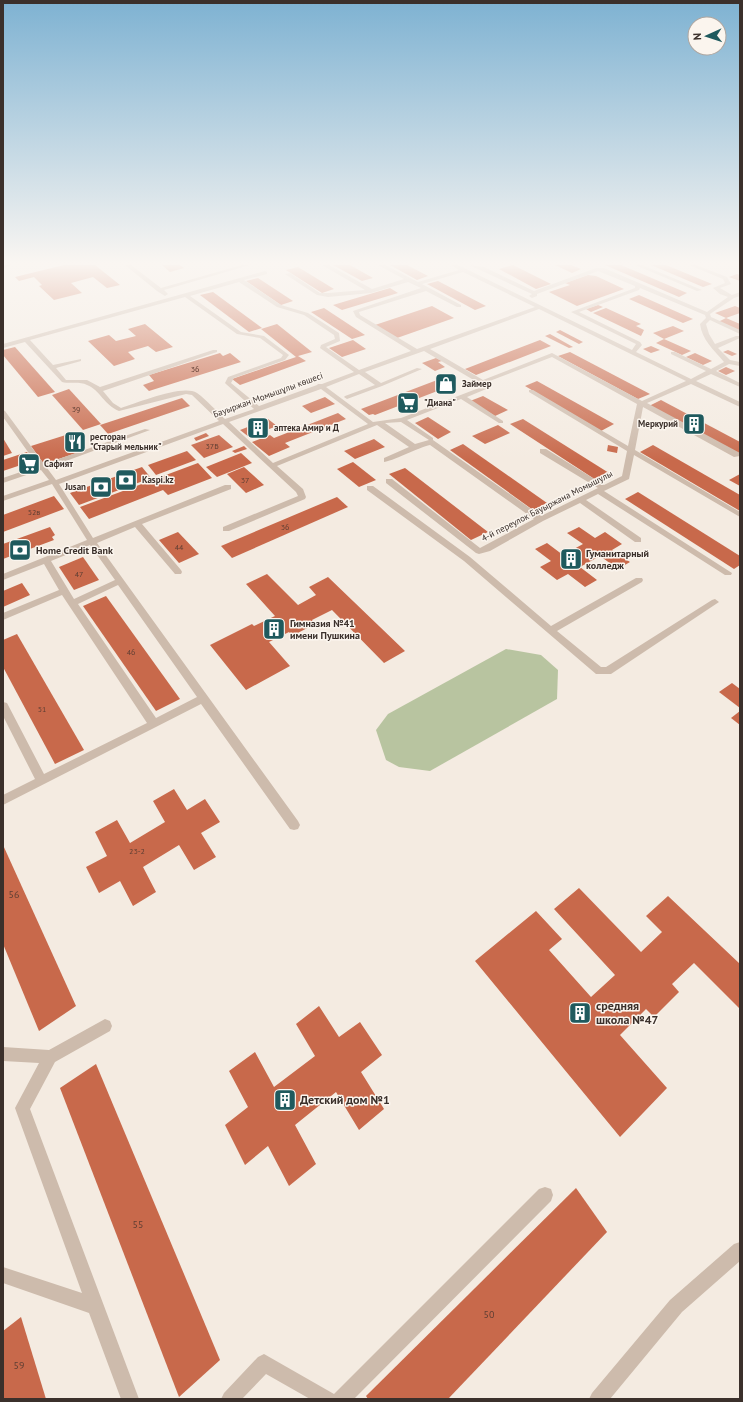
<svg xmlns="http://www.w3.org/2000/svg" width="743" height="1402" font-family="'PT Sans',sans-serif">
  <rect width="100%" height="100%" fill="#f4ebe1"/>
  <!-- green -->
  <polygon fill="#b8c4a0" points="506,649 541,655 558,670 557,699 430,771 399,767 386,760 376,730 388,714"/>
  <!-- building -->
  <g fill="#c8694b">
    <polygon points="64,265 95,265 120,285 107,288 93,277 71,283 82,293 54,300 39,286 42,285 34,277 19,281 15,277"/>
    <polygon points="162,265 180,265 184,268 170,272"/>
    <polygon points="333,265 350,265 373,278 362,281"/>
    <polygon points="390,265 407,265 428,276 417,280"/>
    <polygon points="513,265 551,284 536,289 499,269"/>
    <polygon points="555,265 571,265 581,269 572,273"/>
    <polygon points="605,265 621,265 687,293 679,297"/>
    <polygon points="651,265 666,265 712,284 703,287"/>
    <polygon points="298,267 334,289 322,293 286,270"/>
    <polygon points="737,274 740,275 740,281 729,277"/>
    <polygon points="588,275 596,276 624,289 577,306 549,292 570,285 565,283"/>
    <polygon points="258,278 293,301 281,305 246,281"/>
    <polygon points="438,281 486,306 475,310 427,284"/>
    <polygon points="390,288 398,293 342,310 333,305"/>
    <polygon points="213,292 262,328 249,332 200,295"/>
    <polygon points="639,295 693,319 683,323 629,299"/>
    <polygon points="598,305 603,307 591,312 586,309"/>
    <polygon points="432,306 454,318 397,338 375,325"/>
    <polygon points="735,306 740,308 740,313 726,318 740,324 740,332 718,322 726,318 715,313"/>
    <polygon points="324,308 365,335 352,339 311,312"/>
    <polygon points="606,308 641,324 636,326 644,330 641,336 593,313"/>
    <polygon points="145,324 173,347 156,352 148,346 128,352 135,359 114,366 88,341 109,335 116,341 136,336 128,329"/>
    <polygon points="277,324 312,352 298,356 306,361 240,385 232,379 296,357 261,329"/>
    <polygon points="673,326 684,331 664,339 653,333"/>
    <polygon points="560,330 583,342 579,344 556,332"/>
    <polygon points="550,334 573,347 569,348 545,336"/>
    <polygon points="664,339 691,351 682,355 656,343"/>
    <polygon points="353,340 366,349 342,357 329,348"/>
    <polygon points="540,340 551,346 476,375 465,369"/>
    <polygon points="651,346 660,350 651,353 643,349"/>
    <polygon points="15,347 55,392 38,397 3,355 3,350"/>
    <polygon points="728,350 737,354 732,356 723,352"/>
    <polygon points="570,352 650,394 638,399 558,356"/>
    <polygon points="220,353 223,356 230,353 241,362 149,391 143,385 154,381 149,375"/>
    <polygon points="695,353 712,361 703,365 686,357"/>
    <polygon points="436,358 442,361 438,362 445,367 435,371 422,363"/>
    <polygon points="726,367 735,371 726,375 718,371"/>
    <polygon points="445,377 454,383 451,384 453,385 375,415 373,414 369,415 361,409"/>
    <polygon points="537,381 614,424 601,431 525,386"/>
    <polygon points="69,389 101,424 83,430 52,395"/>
    <polygon points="483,396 508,410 495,416 470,401"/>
    <polygon points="325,397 335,404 311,413 302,406"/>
    <polygon points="182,398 190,406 108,434 100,425"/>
    <polygon points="661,400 740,442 740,454 649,406"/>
    <polygon points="338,413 346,419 285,443 290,447 269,456 252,442 270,435 274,438"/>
    <polygon points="428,417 451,432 438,439 415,423"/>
    <polygon points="268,419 277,426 249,437 240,430"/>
    <polygon points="523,419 609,473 596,480 510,424"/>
    <polygon points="498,425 510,433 485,444 472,436"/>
    <polygon points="72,433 85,450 44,464 31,446"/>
    <polygon points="206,433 209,436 196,441 194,438"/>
    <polygon points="219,435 233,447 204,458 191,445"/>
    <polygon points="3,438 12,453 3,456"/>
    <polygon points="374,439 385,447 355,459 344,451"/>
    <polygon points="463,444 547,503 533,510 450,450"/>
    <polygon points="608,445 618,447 617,453 607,451"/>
    <polygon points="653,445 740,495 740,511 640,452"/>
    <polygon points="244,446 247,449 235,453 232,451"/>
    <polygon points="187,451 196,460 156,475 148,465"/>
    <polygon points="27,452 33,461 3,471 3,460"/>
    <polygon points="241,453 252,463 217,477 206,467"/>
    <polygon points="353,462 376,480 359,487 337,469"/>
    <polygon points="198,463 212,478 168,495 163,490 89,519 80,507"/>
    <polygon points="142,467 151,478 79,505 70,493"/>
    <polygon points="244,467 264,485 246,493 227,474"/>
    <polygon points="405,468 488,532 471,540 389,474"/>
    <polygon points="740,474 740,486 729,480"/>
    <polygon points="638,492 740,556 740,565 734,569 625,499"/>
    <polygon points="54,496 64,509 3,532 3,515"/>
    <polygon points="337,497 348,507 232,558 221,546"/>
    <polygon points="50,527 55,535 52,537 54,540 3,559 3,544"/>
    <polygon points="579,527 595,538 605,532 622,544 612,550 630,562 618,569 600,556 580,567 597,580 585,587 568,574 557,580 540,567 551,561 535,549 547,543 563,555 583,544 567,533"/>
    <polygon points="178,532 199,554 179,563 159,540"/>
    <polygon points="83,557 99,580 74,590 59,567"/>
    <polygon points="267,574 298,605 316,595 309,587 328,577 405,651 384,663 332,610 312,620 315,624 292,636 289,632 269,642 290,666 246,690 210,645 252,624 254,626 275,616 246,584"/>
    <polygon points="22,583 30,595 3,607 3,591"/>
    <polygon points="106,596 180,699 156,711 83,606"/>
    <polygon points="17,634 84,750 55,764 3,667 3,640"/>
    <polygon points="732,683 740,689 740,708 719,692"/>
    <polygon points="740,711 740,725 731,718"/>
    <polygon points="174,789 187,810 205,799 220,822 201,833 216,857 194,870 179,845 143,867 156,892 133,906 120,881 99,893 86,867 107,856 95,832 117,820 130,843 165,822 153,801"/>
    <polygon points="3,845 76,1006 39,1031 3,944"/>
    <polygon points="579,888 641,952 662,932 646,916 668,896 740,964 740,1009 694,963 672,984 679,992 654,1017 646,1009 620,1035 667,1088 620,1137 475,961 536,911 562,939 549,950 591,997 615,975 554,909"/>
    <polygon points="319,1006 339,1037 360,1022 382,1055 361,1072 384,1109 359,1130 336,1092 295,1125 316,1164 289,1186 268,1146 245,1165 225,1125 248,1107 229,1071 255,1052 274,1087 315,1056 296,1024"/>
    <polygon points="96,1064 220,1360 179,1397 60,1088"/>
    <polygon points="576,1188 607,1232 448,1399 368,1399 366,1396"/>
    <polygon points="21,1317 46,1399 3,1399 3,1331"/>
  </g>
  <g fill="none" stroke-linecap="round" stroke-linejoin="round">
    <!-- minor -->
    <g fill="#cdbbac" fill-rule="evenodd">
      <polygon points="3,265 11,265 3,269"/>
      <polygon points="125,265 131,265 161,288 242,265 250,265 164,290 168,294 165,296 157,291"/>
      <path d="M322,265H329L372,289L404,279L378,265H385L418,282L459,270L451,265H458L632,350L636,344L571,312L635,288V286L598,271L537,294V296L532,298L529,296L532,294L469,265L484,267L534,291L596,268H604L707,312L728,297L720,294L713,288L725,283L723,279L689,265H696L727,277L731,284L720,288L732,295L740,292V296L734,298L710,314L711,317L740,330V334L710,320L706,324L709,334L715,344L736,336H740V338L718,348L730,360L740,362V366L729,364L716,371L740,383V387L711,374L696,381L740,402V407L691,384L647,403L740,453V456L734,457L643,407L635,450L740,512V517L634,455L629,479L604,491L732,573L731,575H725L598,494L586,500L641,538V542H635L580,503L543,521L490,551L479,554L476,553L386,483V479H392L480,548L534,519L430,445C420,447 390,462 384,462V458L409,447L377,425L277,466L303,489L306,497L305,499L229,531H223V527L298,496L296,492L223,424L59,484L93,538L225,485H231V489L142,524L181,570L182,572L181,574H175L135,527L97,543L298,821L300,825L298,829L294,830L290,829L201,704L3,805V795L35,779L3,716V702L7,703L44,774L147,723L62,595L3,620V613L59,590L44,564L3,580V574L87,540L52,484L3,501V496L49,480L41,470L3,483V478L38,466L3,417V410L5,411L44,464L145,429L150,430L47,468L56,480L219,421L192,395L186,394L119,411C104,405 100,390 87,385C80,381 70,384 62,382L25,342L3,348V344L265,271L267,272V274L244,280L281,305L308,313L339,333L340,341L326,347L359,370L411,351L356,317L353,311L421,288L408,282L371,293L328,297L317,295L285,274L290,273L320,293H328L365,290ZM463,272L535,307L417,349L360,315L359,312L426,291L457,307H461V305L422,284ZM239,282L277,307L304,315L334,335L335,339L321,345L320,348L354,372L322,384H318L317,385L259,406L231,383L234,378L285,360L289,355L264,336L241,332L190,296ZM640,288L705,315L706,318L700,324C702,340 714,350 724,362L711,369L675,352H671V354L706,371L691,379L636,352L642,345L640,342L579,312L639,290ZM185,297L237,334L260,338L283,355L281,358L228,377L225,383L226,384L254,409L225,419C216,411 207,400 197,393C182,384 138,403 121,408L113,403L103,391L217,352V350H213L100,387L87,380H66L56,368L81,361V359L53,365L30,340ZM539,309L686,381L642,401L552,353L483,380L430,349ZM424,351L484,386L401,418L373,422L326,387L359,374L375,385L345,396L344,397L347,399L382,386L422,369L417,368L381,383L365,372ZM552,357L637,404L628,446L533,390H529V392L627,451L622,476L604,485L546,449H540V453L598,488L541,516L433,440V438L407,420L461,399L499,423H503V421L467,397L491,387V385L487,382ZM321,389L368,424L273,463L229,422ZM401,422L429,440L415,444L385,423ZM90,545L115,580L74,599L51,561ZM118,585L197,697L156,718L78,604Z"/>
      <polygon points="635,265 642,265 702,290 697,291"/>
      <polygon points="367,486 373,486 470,557 551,626 636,578 642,578 643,580 642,582 557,631 601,667 606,667 712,600 715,599 719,602 611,674 596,674 464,561 367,490"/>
      <polygon points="105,1019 110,1021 112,1026 110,1031 55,1062 30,1109 139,1399 121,1399 89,1313 3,1283 3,1267 82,1293 15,1108 39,1063 3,1061 3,1047 49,1050"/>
      <polygon points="545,1187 551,1189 553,1195 551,1201 354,1399 310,1399 266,1374 242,1399 221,1399 224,1393 258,1357 264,1354 334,1394 539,1189"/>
      <polygon points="740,1242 740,1261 682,1312 610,1399 589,1399 592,1393 670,1300 734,1244"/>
    </g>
  </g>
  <!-- sky -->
  <linearGradient id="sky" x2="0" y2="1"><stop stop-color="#7eb2d2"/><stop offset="0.57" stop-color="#faf6f2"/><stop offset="1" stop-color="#faf6f2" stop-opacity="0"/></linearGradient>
  <rect width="743" height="461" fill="url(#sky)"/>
  <!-- icons -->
  <defs>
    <g id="shop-square" transform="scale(1.15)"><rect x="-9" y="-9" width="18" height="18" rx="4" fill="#1f5a5e" stroke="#fbf5ee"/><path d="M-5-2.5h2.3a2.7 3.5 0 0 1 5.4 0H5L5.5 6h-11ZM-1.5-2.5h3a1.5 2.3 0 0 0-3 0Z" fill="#fff"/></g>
    <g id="supermarket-square" transform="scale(1.15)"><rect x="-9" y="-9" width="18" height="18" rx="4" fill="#1f5a5e" stroke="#fbf5ee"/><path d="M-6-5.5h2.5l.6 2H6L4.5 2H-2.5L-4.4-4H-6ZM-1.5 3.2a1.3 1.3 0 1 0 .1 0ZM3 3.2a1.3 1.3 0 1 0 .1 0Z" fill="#fff"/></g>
    <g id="building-square" transform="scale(1.15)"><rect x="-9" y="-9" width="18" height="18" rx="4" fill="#1f5a5e" stroke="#fbf5ee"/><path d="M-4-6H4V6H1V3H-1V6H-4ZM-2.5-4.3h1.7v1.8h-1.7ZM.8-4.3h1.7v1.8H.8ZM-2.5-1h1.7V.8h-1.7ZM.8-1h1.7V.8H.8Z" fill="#fff"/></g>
    <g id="restaurant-square" transform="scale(1.15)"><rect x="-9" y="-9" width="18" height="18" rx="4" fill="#1f5a5e" stroke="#fbf5ee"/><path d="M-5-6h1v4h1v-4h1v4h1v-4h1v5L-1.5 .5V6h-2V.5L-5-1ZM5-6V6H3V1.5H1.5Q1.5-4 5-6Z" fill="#fff"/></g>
    <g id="bank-square" transform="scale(1.15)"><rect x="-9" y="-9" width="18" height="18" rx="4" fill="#1f5a5e" stroke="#fbf5ee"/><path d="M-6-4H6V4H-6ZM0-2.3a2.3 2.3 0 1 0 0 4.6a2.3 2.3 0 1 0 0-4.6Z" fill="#fff"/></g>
  </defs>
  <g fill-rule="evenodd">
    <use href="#shop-square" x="446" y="384"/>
    <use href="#supermarket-square" x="408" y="403"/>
    <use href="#building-square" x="694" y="424"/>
    <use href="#building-square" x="258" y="428"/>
    <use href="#restaurant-square" x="75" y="442"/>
    <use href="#supermarket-square" x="29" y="464"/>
    <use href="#bank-square" x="126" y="480"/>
    <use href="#bank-square" x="101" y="487"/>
    <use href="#bank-square" x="20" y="550"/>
    <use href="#building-square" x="571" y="559"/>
    <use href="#building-square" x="274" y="629"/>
    <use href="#building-square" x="580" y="1013"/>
    <use href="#building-square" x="285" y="1100"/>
  </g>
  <g text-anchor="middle" stroke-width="3" stroke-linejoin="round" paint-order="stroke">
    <!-- number labels -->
    <g font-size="8" fill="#5e3e33">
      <text x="195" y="372">36</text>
      <text x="76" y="412">39</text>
      <text x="212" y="449">37Б</text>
      <text x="245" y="483">37</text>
      <text x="34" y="515">52в</text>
      <text x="285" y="530">36</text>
      <text x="179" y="550">44</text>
      <text x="79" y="577">47</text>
      <text x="131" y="655">46</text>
      <text x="42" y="712">51</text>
      <text x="137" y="854">23-2</text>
    </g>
    <!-- far-poi labels -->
    <g font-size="9" font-weight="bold" fill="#3b302b" stroke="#fbf5ee" text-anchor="start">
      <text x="462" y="387">Займер</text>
      <text x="424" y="406">"Диана"</text>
      <text x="678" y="427" text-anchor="end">Меркурий</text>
      <text x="274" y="431">аптека Амир и Д</text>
      <text x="90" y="440">ресторан<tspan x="90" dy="10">"Старый мельник"</tspan></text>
      <text x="44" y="467">Сафият</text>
      <text x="142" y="483">Kaspi.kz</text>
      <text x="86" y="490" text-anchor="end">Jusan</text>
    </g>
    <!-- far-street labels -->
    <g font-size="9" fill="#3b302b" stroke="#fbf5ee">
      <text transform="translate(268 395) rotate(-20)" y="3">Бауыржан Момышұлы көшесі</text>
      <text transform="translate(547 506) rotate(-27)" y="3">4-й переулок Бауыржана Момышулы</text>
    </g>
    <!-- poi labels -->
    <g font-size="10" font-weight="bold" fill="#3b302b" stroke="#fbf5ee" text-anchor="start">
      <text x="36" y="554">Home Credit Bank</text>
      <text x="586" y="557">Гуманитарный<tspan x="586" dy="12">колледж</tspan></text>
      <text x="290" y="627">Гимназия №41<tspan x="290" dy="12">имени Пушкина</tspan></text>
    </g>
    <!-- near-number labels -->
    <g font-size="10" fill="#5e3e33">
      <text x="14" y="898">56</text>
      <text x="138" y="1228">55</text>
      <text x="489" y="1318">50</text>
      <text x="19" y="1369">59</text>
    </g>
    <!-- near-poi labels -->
    <g font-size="12" font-weight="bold" fill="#3b302b" stroke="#fbf5ee" text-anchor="start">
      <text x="596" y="1010">средняя<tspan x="596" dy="14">школа №47</tspan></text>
      <text x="300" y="1104">Детский дом №1</text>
    </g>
  </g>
  <!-- border -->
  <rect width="743" height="1402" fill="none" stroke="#3b302b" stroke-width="8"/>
  <!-- north arrow -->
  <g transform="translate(707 36) rotate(267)"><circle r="19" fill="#fbf5ee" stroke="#aea6a0"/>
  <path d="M0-3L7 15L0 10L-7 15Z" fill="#1f5a5e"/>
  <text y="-6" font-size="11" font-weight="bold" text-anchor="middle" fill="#3b302b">N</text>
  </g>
</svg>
